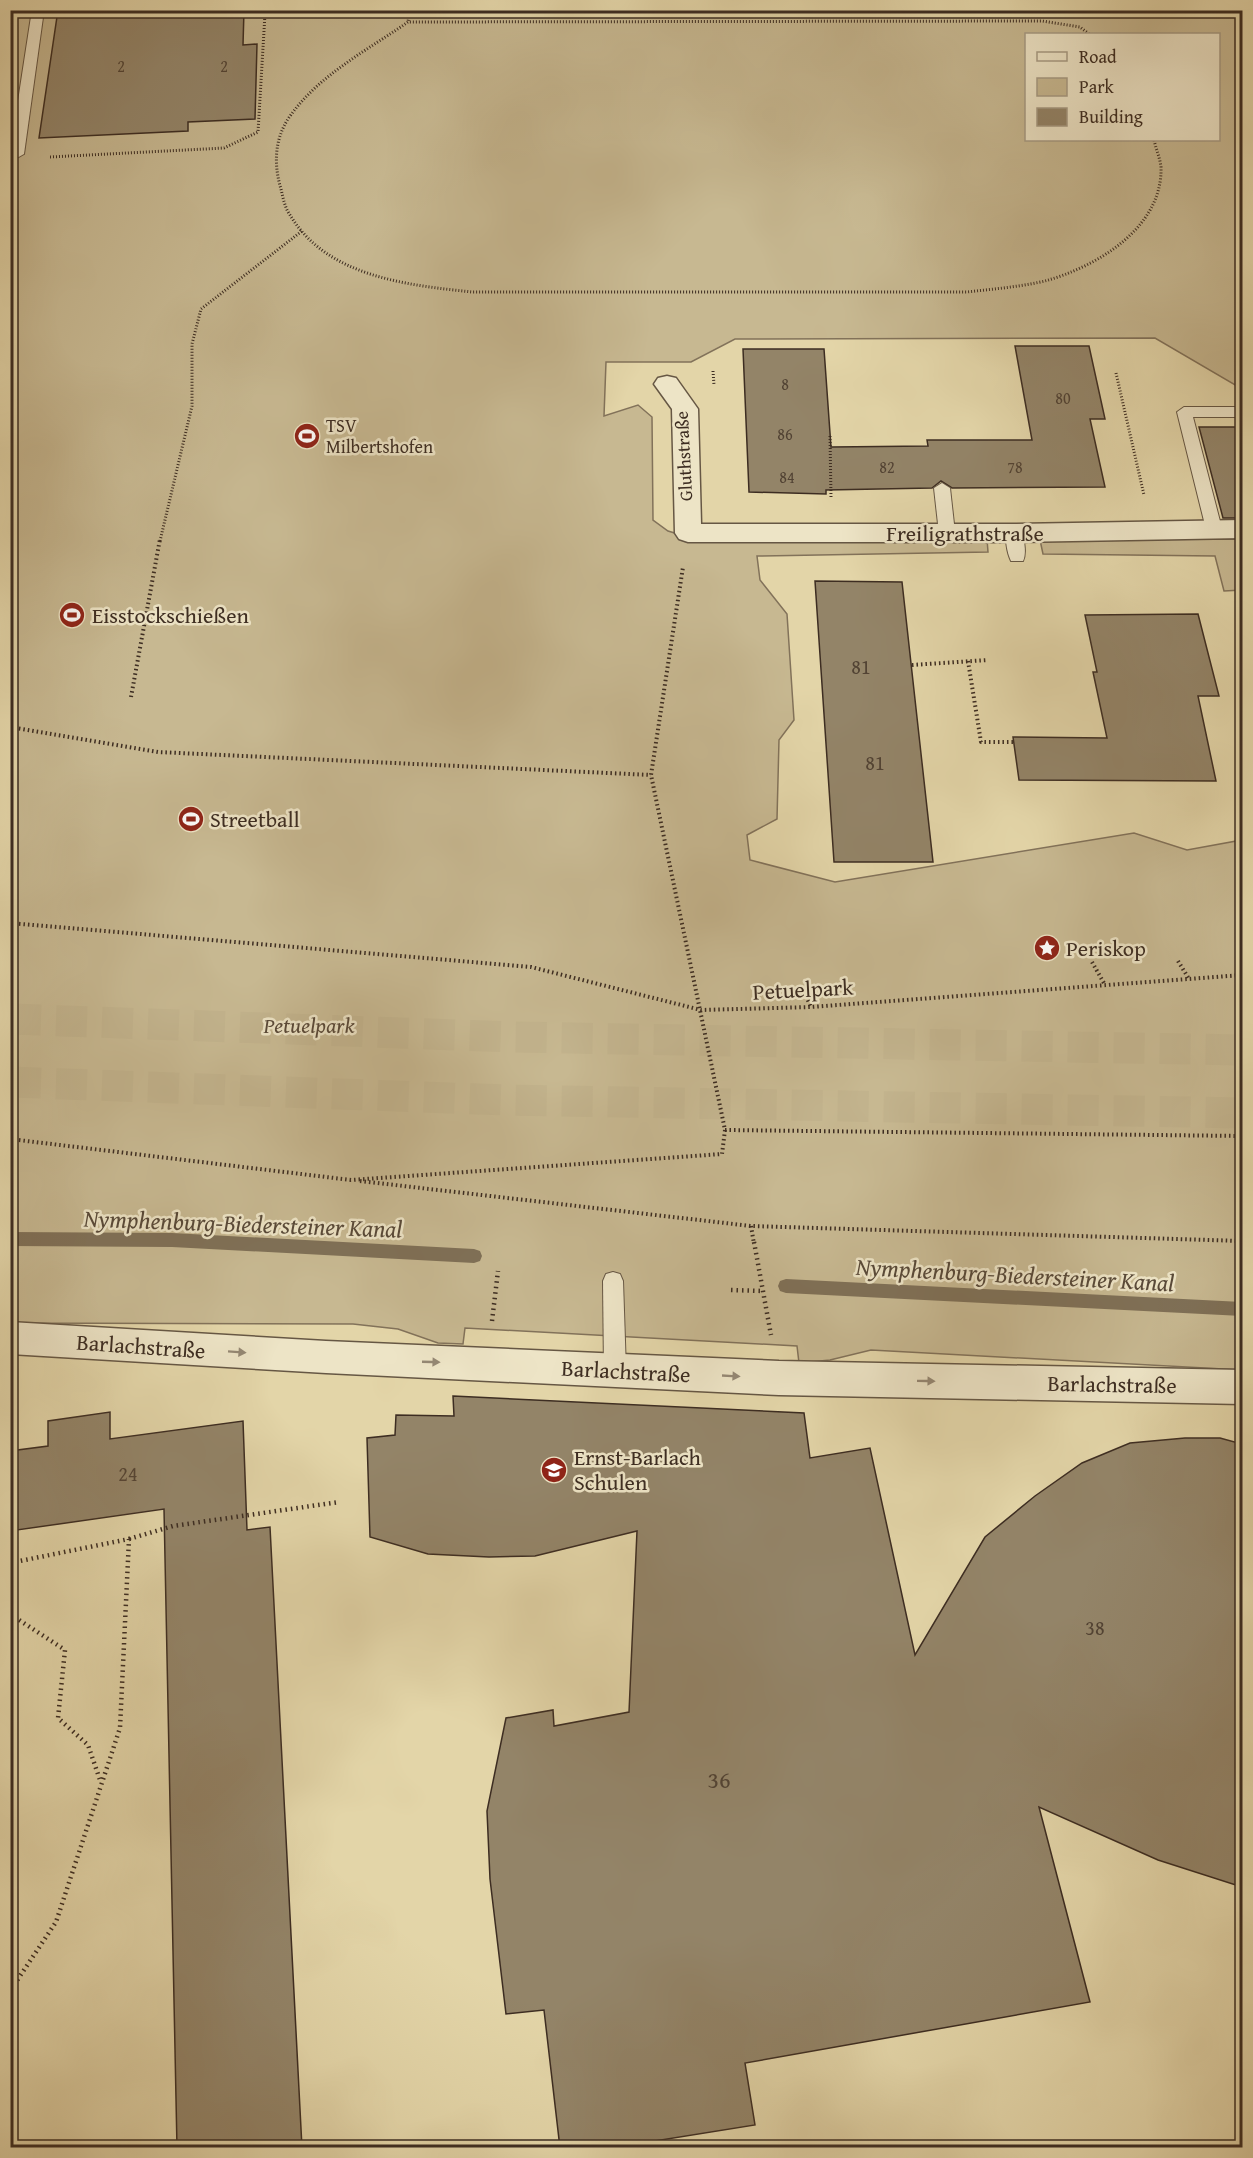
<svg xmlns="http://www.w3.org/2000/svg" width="1253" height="2158" font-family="'Gentium Book Plus',serif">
  <rect width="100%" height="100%" fill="#e3d5a8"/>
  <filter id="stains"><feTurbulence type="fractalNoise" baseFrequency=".00333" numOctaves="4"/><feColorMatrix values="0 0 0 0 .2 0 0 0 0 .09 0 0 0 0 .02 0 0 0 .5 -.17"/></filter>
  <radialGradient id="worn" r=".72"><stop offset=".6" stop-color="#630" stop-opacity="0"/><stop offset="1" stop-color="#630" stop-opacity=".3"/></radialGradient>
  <!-- green -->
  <g fill="#c7b891" stroke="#82725a" stroke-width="1.5" fill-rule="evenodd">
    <path d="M11,11H1242V389L1155,338L735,339L691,362H606L604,416L638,405L652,417L653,520L668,531L705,542L987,539L988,552L757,556L760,580L787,614L794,720L779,740L777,819L747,835L750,860L835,882L1134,833L1187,850L1242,840V1370L871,1350L830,1360L799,1363L797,1346L465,1328L463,1344L438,1343L398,1329L353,1324L11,1323ZM1026,34H1218V140H1026Z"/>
    <polygon points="1242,539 1242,590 1224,591 1215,556 1043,554 1040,540"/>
  </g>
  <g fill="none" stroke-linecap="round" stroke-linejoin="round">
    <!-- stream -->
    <g fill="#7f7057" fill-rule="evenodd">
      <polygon points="10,1232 172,1233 474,1249 480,1251 482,1256 480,1261 474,1263 172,1247 10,1246"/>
      <polygon points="786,1279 1242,1302 1242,1316 786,1293 780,1291 778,1286 780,1281"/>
    </g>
  </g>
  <!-- building -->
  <g fill="#938468" stroke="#3d2d22" stroke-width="1.5">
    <polygon points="58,10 244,10 243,45 257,44 255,119 188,122 188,131 39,138"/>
    <polygon points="1015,346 1089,346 1105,419 1090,419 1105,487 952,488 941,481 932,488 826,490 826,494 749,492 743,349 824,349 831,447 928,446 927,440 1032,440"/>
    <polygon points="1199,427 1242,427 1242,518 1223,518"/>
    <polygon points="815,581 902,582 933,862 834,862"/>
    <polygon points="1198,614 1219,696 1198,696 1216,781 1019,780 1013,737 1107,738 1093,672 1097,672 1085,615"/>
    <polygon points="453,1396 804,1413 810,1458 870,1448 915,1655 985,1537 1035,1496 1082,1463 1130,1443 1185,1438 1220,1438 1242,1444 1242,1887 1158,1860 1039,1807 1090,2002 745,2063 755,2125 611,2148 560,2148 544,2010 506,2014 490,1879 487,1811 506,1718 553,1710 554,1726 629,1712 637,1531 535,1556 489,1557 428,1554 370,1537 367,1438 395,1435 396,1415 454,1416"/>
    <polygon points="110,1412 110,1439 243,1421 247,1530 270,1527 302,2148 177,2148 164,1509 10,1531 10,1451 48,1446 48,1421"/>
  </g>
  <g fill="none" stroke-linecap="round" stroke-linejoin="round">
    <!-- highway-tunnel -->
    <g stroke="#c2b38d" stroke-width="31" stroke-dasharray="31 15" stroke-linecap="butt">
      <polyline points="10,1019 513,1037 1242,1050"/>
      <polyline points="10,1082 505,1100 1242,1113"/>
    </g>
    <!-- lane casing -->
    <g stroke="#665744" stroke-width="2">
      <g id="lane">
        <polygon points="32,10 44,10 24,154 17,158 10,153"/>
        <polygon points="1184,407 1242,407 1242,417 1193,417 1222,529 1220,533 1208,533 1206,529 1177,412"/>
        <polygon points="942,483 950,488 955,533 953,537 941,537 939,533 934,488"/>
        <path d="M1014,528L1020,529C1024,537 1027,553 1023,561H1011C1007,553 1004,537 1008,529Z"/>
        <polygon points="613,1272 620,1274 623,1281 626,1371 623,1378 615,1381 607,1378 604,1371 603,1281 606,1274"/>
      </g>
    </g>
    <!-- street casing -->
    <g stroke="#665744" stroke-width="3">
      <g id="street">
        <polygon points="667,376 676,378 698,409 701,524 1014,524 1242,520 1242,538 1014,542 688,542 679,539 675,533 672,409 654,384 658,378"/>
        <polygon points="10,1322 326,1341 779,1361 1242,1370 1242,1404 779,1395 326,1373 10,1354"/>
      </g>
    </g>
    <!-- path-far2 -->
    <g stroke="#3d2d22" stroke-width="3" stroke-dasharray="1 2" stroke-linecap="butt">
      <polyline points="259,10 265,14 409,15 408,22"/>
      <path d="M1089,34L1080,27L1042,21L408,22C366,51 317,76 288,119C274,141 274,166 281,189C283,198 285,208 290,215C327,277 407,285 472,292H967C993,289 1019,287 1045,281C1096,267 1163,228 1161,167C1160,158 1156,149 1154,140"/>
      <polyline points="50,157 224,148 258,132 265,14"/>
      <polyline points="713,371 714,385"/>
      <polyline points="1116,373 1144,495"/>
      <polyline points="830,436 831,498"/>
      <polyline points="160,541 192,406 192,344 201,309 302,231"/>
    </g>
    <!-- path-far1 -->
    <g stroke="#3d2d22" stroke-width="4" stroke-dasharray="1.5 3" stroke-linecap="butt">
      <polyline points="968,661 981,742 1014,742"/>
      <polyline points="912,665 988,660"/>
      <polyline points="131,697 160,539"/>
      <polyline points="10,727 158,752 651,775"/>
      <polyline points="10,923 531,967 701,1010 811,1007 1242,975"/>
      <polyline points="1178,961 1189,979"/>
      <polyline points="1092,962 1105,985"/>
      <polyline points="804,992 811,1007"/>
      <polyline points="725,1130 1242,1136"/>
      <polyline points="10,1139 351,1180 722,1154 725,1130 651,775 683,567"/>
      <polyline points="360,1181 751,1226 1242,1241"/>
      <polyline points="751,1226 754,1244"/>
    </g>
    <!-- path -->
    <g stroke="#3d2d22" stroke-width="4.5" stroke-dasharray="1.5 4" stroke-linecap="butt">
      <polyline points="754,1242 771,1335"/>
      <polyline points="731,1290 763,1291"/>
      <polyline points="492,1321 498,1271"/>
      <polyline points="129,1539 173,1526 339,1502"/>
      <polyline points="10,1563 129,1539 120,1728 56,1922 10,1991"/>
      <polyline points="10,1614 65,1650 58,1718 88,1745 100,1780"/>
    </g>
    <!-- lane -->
    <use href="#lane" fill="#ede4c6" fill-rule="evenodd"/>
    <!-- street -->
    <use href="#street" fill="#ede4c6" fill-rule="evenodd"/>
  </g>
  <!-- one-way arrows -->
  <defs><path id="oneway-solid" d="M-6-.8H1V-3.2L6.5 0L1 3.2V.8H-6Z" transform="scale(1.5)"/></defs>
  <g fill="#958874">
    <use href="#oneway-solid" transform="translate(237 1352) rotate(4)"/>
    <use href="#oneway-solid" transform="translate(431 1362) rotate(2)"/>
    <use href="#oneway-solid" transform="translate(731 1376) rotate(3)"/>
    <use href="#oneway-solid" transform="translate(926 1381) rotate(1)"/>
  </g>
  <!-- icons -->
  <defs>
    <g id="stadium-disc" transform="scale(1.35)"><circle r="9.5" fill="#8f2418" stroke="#ede4c6"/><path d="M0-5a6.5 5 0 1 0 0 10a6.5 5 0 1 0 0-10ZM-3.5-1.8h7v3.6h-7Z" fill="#fff"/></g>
    <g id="sight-disc" transform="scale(1.35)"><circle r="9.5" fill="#8f2418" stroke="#ede4c6"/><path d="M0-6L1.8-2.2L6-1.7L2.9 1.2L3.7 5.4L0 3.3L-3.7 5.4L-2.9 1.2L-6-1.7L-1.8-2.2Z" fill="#fff"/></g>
    <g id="school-disc" transform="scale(1.35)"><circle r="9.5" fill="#8f2418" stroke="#ede4c6"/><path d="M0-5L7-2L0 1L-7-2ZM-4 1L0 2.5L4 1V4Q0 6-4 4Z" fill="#fff"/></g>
  </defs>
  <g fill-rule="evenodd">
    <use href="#stadium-disc" x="307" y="436"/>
    <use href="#stadium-disc" x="72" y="615"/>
    <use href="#stadium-disc" x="191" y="819"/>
    <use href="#sight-disc" x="1047" y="948"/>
    <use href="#school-disc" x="554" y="1470"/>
  </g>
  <g text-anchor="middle" stroke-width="5" stroke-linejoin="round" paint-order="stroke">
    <!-- far-number labels -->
    <g font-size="16" fill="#524334">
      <text x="121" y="72">2</text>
      <text x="224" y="72">2</text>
      <text x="785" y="390">8</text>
      <text x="1063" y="404">80</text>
      <text x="785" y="440">86</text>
      <text x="887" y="473">82</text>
      <text x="1015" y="473">78</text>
      <text x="787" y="483">84</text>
    </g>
    <!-- far-poi labels -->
    <g font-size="18" fill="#3d2d22" stroke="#ede4c6" text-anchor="start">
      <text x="326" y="432">TSV<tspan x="326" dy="21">Milbertshofen</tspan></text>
    </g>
    <!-- far-street labels -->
    <g font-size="18" fill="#3d2d22" stroke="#ede4c6">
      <text transform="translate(684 456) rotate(-93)" y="6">Gluthstraße</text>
    </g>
    <!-- number labels -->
    <g font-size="20" fill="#524334">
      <text x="861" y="674">81</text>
      <text x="875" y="770">81</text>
      <text x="128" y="1481">24</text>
      <text x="1095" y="1635">38</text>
    </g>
    <!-- street labels -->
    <g font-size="22" fill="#3d2d22" stroke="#ede4c6">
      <text x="965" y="541">Freiligrathstraße</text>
      <text transform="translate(803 989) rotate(-3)" y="8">Petuelpark</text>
      <text transform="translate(141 1346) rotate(4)" y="8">Barlachstraße</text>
      <text transform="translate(626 1371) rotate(3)" y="8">Barlachstraße</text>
      <text transform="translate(1112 1384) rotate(1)" y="8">Barlachstraße</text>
    </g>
    <!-- poi labels -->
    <g font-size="22" fill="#3d2d22" stroke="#ede4c6" text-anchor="start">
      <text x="92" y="623">Eisstockschießen</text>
      <text x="210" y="827">Streetball</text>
      <text x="1066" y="956">Periskop</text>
      <text x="574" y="1465">Ernst-Barlach<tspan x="574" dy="25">Schulen</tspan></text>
    </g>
    <!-- park labels -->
    <g font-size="22" font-style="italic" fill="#594938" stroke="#ede4c6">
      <text x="309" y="1033">Petuelpark</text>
    </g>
    <!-- water labels -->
    <g font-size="24" font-style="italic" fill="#584938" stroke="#ede4c6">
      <text transform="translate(243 1224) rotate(2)" y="8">Nymphenburg-Biedersteiner Kanal</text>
      <text transform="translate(1015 1275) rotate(3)" y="8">Nymphenburg-Biedersteiner Kanal</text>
    </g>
    <!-- near-number labels -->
    <g font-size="24" fill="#524334">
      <text x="719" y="1788">36</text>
    </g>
  </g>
  <!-- margin -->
  <rect width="1253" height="2158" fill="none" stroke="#e3d5a8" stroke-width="36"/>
  <rect x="12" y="12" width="1229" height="2134" fill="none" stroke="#3d2d22" stroke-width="3"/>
  <rect x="18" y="18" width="1217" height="2122" fill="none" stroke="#3d2d22" stroke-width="1.5"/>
  <!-- legend -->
  <rect x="1025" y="33" width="195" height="108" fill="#ede4c6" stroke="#a79b84" stroke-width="1.5"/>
  <rect x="1037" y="52" width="30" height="9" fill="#ede4c6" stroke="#a79b84" stroke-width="1.5"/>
  <text x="1079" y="63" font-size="18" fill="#3d2d22">Road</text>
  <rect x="1037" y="78" width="30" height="18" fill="#c7b891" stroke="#a79b84" stroke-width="1.5"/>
  <text x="1079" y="93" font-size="18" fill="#3d2d22">Park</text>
  <rect x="1037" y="108" width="30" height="18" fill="#938468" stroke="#a79b84" stroke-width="1.5"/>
  <text x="1079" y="123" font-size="18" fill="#3d2d22">Building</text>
  <rect width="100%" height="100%" filter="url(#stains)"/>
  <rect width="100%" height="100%" fill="url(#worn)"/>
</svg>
